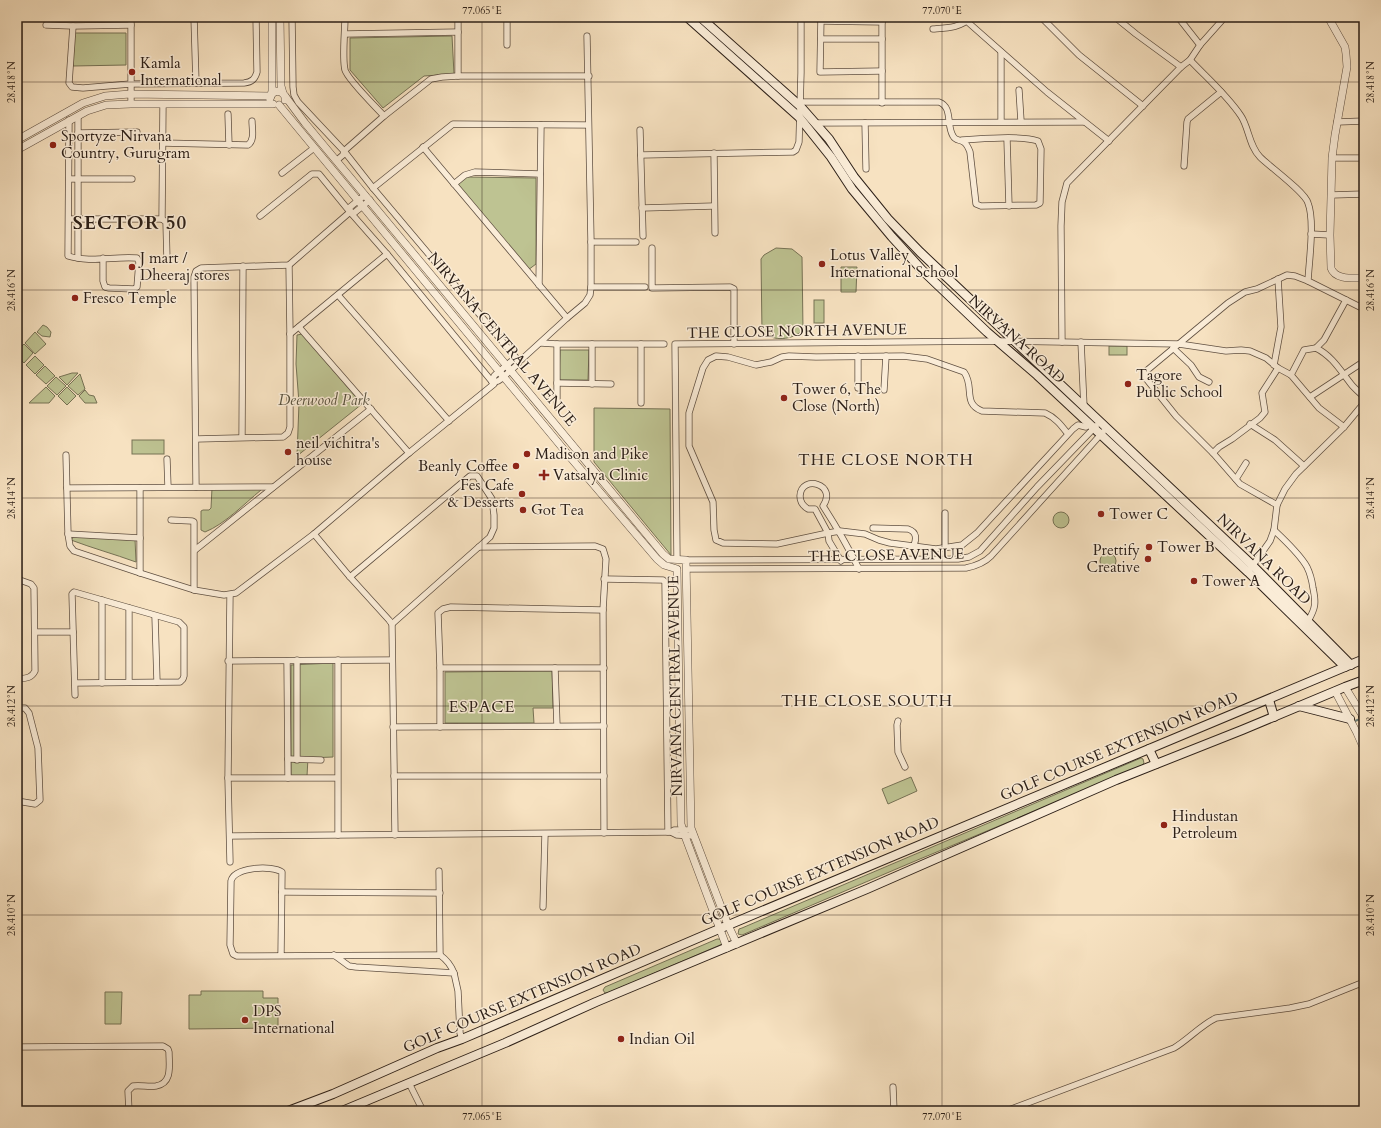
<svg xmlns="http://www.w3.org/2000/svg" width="1381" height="1128" font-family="Cardo,serif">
  <rect width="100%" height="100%" fill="#f7e2c1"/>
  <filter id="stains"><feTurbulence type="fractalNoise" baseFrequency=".005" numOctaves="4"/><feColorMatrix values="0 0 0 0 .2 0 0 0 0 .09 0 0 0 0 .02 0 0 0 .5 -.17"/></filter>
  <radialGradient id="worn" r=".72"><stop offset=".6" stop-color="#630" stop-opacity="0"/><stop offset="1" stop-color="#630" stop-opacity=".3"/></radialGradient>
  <!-- green -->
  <g fill="#bec392" stroke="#767255">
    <polygon points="74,33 126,33 126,65 73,66"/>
    <polygon points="452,36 454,74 424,76 383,108 350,70 350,38"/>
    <polygon points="466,177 536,178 536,264 528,270 458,185"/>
    <path d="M776,248L792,249L802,257L803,330C793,340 773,342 762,332L761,259L764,255Z"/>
    <polygon points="841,267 857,267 856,292 841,292"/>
    <rect x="814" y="300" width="10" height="23"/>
    <polygon points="43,325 47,327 51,332 50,337 42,336 37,332"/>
    <polygon points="35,332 46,344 35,354 25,343"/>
    <polygon points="302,334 362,404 297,456 299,403 296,364 297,335"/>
    <polygon points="24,344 33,353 24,363 17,356 17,351"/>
    <rect x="1109" y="346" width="18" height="9"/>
    <polygon points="560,350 589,350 588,380 559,380"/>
    <polygon points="35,356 44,365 35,374 26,365"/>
    <polygon points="45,366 55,376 46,384 36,375"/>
    <polygon points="72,373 78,373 67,385 59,377"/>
    <polygon points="80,374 85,389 78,395 68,386"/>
    <polygon points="56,377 66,386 57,395 47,386"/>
    <polygon points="46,387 55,396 49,403 29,403"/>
    <polygon points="67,387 76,396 67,405 58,396"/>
    <polygon points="85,390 89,395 94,396 97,403 85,403 79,396"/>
    <polygon points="594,408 670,409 671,555 594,462"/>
    <rect x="132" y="440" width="32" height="14"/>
    <path d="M212,488H258L261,490C244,504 225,524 205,532L201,530V511L203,510H209L211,508Z"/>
    <circle cx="1061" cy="520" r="8"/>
    <path d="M74,536L135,539L136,562C114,554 92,548 71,540Z"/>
    <circle cx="1108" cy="561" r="8"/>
    <polygon points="333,663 333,757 308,758 307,776 291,776 291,665"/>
    <polygon points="552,671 553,708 533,708 534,723 445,723 445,672"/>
    <polygon points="1141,758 1143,759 1144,763 1140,767 908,864 742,935 738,934 739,929 742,928"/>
    <polygon points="911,777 917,791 888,804 882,789"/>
    <polygon points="717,939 721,939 723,943 720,945 608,993 605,993 603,990 605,987"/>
    <polygon points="201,991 263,991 263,998 278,998 278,1028 189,1029 189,995 201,995"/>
    <polygon points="105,992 122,992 121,1024 105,1024"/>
  </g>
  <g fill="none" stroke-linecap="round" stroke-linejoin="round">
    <!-- stream -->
    <polyline stroke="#707e76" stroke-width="2" points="1355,721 1360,719"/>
    <!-- minor casing -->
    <g stroke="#605042" stroke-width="7">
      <g id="minor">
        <polyline points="194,17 196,83"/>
        <polyline points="292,17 293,87 294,95 298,102 344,151 373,188 518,360 518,364 501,379 498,381 492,382 494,376 496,374 514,359 521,360 567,318 585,303 590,295 591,287 591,242 587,36"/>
        <path d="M345,17C345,30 342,59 345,70C348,80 376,107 384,116"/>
        <polyline points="458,17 458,76"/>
        <polyline points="507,17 507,45"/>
        <polyline points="821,17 820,72 882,71"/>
        <polyline points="882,17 882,103"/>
        <polyline points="962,17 1047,92 1109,141"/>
        <polyline points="1041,17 1079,55 1143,106"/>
        <polyline points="1115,17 1136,34 1181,67"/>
        <polyline points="1178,17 1200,45"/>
        <polyline points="821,21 882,22"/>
        <polyline points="46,25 73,26 131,25"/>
        <path d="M73,26L69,83L72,87L83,88L130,84L244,83C252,82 255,79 257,72L256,17"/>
        <path d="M933,29C947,28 961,28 971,17"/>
        <polyline points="345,34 458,32"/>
        <polyline points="821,39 882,39"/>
        <polyline points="1001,52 1001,121"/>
        <path d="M1190,60C1207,78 1227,95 1241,116C1249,128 1249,146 1260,157C1270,167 1305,192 1308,203C1315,221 1309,261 1308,281L1364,309"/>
        <polyline points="1019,90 1021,121"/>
        <path d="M800,102H939C953,107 946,125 953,136C957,144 964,135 970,152L976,204L981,206L1036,205L1040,203L1041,149L1038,141C1020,135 982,139 962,140"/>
        <polyline points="131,104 131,17"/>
        <polyline points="163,104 162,219 166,222 167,260"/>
        <polyline points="228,114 229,145"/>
        <path d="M69,120L68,256C90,263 115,256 137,258L139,262L137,287L134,289L109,288L105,287L103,281V258"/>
        <polyline points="1337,122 1364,121"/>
        <polyline points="816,123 1084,122"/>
        <polyline points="865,123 866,169"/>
        <polyline points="640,130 643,236"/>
        <polyline points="78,133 137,132"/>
        <polyline points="1007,139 1009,206"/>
        <path d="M163,143L248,145C255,140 252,129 252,121"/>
        <polyline points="423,147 567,318"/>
        <polyline points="714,153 715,233"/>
        <polyline points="641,155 793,152 796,150 799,142 801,73 801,17"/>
        <polyline points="1332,158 1364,158"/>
        <polyline points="337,160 343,155 344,151 384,116 431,79 442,77 458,76 589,76"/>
        <polyline points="1184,166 1187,122 1188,119 1221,92"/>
        <polyline points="282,173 314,148"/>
        <polyline points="69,179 132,179"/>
        <polyline points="454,184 465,175 475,172 540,174"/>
        <polyline points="373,188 453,124 588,125"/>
        <polyline points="1331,195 1364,194"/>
        <polyline points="642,208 714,206"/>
        <polyline points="350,212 350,207 365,195"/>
        <polyline points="69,219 162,219"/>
        <polyline points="1311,234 1330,235"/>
        <polyline points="591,242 636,242"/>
        <polyline points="652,248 652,288 730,287 734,289 734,344"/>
        <polyline points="78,258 78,116"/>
        <polyline points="539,285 541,125"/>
        <polyline points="591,287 645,287"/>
        <polyline points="338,295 449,421"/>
        <polyline points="299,327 409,453"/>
        <polyline points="290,334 387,254"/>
        <polyline points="1062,342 1061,226 1062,202 1067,183 1181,67 1190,60 1200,45 1225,17"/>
        <polyline points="1081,342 1084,407"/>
        <polyline points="541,343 557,344 664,344"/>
        <polyline points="641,344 641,403"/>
        <polyline points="1173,348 1191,365 1199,377 1209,382"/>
        <path d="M1316,348C1332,356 1340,370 1351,384C1355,389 1360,393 1364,397"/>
        <polyline points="858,356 858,388"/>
        <polyline points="1274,365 1281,327 1278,279"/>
        <polyline points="1291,375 1304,350 1316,348 1324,340 1346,300"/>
        <polyline points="557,383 611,384"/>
        <polyline points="592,384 592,344"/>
        <polyline points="884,390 886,356"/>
        <polyline points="1310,397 1363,362"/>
        <polyline points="557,407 557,344"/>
        <polyline points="1250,424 1275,440 1304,466"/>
        <path d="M1068,434C1061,425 1056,418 1045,413L982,411C962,403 975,387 964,372L927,359L903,356L816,357L789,356L782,357L771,362L756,365L728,357L716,356L708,360L703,368L689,413V446L713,502L714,530L716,540L723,543L777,544L828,533L840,531L865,534L879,540L890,543L936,549L962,545L977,533L1073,429L1078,425L1086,427L1089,424"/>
        <polyline points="242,437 243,266"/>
        <polyline points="196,439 283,437 288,433 290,427 290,334 289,265"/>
        <polyline points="1213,453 1219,447 1232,439 1260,418 1265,412 1262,393 1278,368"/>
        <polyline points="66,455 68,534 70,546 74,551 140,573 194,590 224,595 236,593 314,534 409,453 494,384 387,254 350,212 319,174 312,174 260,216"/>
        <polyline points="167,459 168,487"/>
        <polyline points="1236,479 1246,463"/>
        <polyline points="196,487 194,277 196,271 201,268 289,265 350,212 354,213 370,200"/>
        <polyline points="67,488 273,487"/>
        <polyline points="140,488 140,573"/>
        <polyline points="1277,505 1240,484 1213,453 1176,416 1144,376 1145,372 1228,303 1245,292 1257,289 1287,275 1295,276 1308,281"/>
        <polyline points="171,520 192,521 194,522 194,590"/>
        <path d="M873,528L908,529C917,532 917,539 913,547"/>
        <path d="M1274,530C1285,541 1299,553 1307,567C1310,573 1312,581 1313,588C1316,602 1316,608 1308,621"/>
        <polyline points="68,534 140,538"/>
        <polyline points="314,534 350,577 389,620 392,624 395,835"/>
        <polyline points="479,547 595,546 603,549 606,559 603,610 604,833"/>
        <polyline points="945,548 945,513"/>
        <polyline points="195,550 371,409"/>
        <polyline points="677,559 675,344 999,341 1179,344 1226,351 1241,350 1250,351 1266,358 1278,368 1291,375 1319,408 1344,427"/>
        <polyline points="686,560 958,559 969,557 980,551 1037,487 1096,426"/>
        <path d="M841,561L829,541L828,533L815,509H808C803,506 800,502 800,496C801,474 838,484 823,506C836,526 848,547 859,569"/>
        <polyline points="1251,568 1270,541 1274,530 1277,505 1285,489 1296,474 1344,427 1364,403"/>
        <path d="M687,569L966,568C976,566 984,563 991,556L1103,432"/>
        <polyline points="350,577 470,476 477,476 492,499 494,515 494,528 490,537 392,624"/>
        <path d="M17,579L31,584L34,588L35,671C31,679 25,678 17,679"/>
        <polyline points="604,579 663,580 665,582 668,832"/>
        <polyline points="230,595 228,778 230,862"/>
        <polyline points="102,600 102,683"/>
        <polyline points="129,608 129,682"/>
        <polyline points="155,616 157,682"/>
        <polyline points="35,632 73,632"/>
        <polyline points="338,660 338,835"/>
        <polyline points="228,661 392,660"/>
        <polyline points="287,661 288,778"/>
        <polyline points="440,668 604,668"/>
        <polyline points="555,668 557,726"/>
        <polyline points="75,683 180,682 183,679 184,676 184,627 179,622 74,592 72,594 75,695"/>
        <polyline points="17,708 25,708 29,713 38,748 40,800 35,804 17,801"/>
        <polyline points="898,721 897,725 898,752 905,767"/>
        <polyline points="393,727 604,726"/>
        <polyline points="440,727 440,668 438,613 443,609 451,607 603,610"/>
        <polyline points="288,759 321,760"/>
        <polyline points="297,760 297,660"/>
        <polyline points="394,776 604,776"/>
        <polyline points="228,778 337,778"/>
        <polyline points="671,832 677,835 694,836"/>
        <polyline points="230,836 671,832 674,830 691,830"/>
        <polyline points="439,871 440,955"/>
        <polyline points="282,892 440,893"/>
        <polyline points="543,907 545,834"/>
        <path d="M281,955L282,872C272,865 234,867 231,881L230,945L233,954L237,956L440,955C447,960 451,965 454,973"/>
        <polyline points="334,955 349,966 356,967 454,973 458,991 460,1033 462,1039"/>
        <path d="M17,1047L163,1046L168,1049L169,1052C169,1065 173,1083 156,1086C148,1087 141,1085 133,1086L128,1091L129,1111"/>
        <polyline points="409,1083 423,1111"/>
        <polyline points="893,1087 894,1111"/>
        <path d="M1006,1111L1174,1048C1189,1039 1201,1025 1216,1018L1290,1008L1309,1004L1364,982"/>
      </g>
    </g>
    <!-- tertiary casing -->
    <g stroke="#605042" stroke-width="8">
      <g id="tertiary">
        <polyline points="280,17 281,86 283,93"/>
        <path d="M1328,17L1345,47L1346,54L1347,67L1335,135L1332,158L1330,235L1331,268C1335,280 1353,278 1364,278"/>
        <polyline points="272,94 276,91 281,92 285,96 285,100"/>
        <polyline points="285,96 305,123 663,554 669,559 686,560 691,828 728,925 737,944"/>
        <polyline points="270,99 272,91 272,17"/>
        <polyline points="279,105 570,457 657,559 664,565 677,569 681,824 685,836 727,948"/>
        <polyline points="17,140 83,103 105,96 130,94 271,96"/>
        <polyline points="17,150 87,111 106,105 131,104 273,104"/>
        <polyline points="1345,687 1364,718"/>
        <polyline points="1335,691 1357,733 1364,749"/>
      </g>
    </g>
    <!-- secondary casing -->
    <g stroke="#2d2018" stroke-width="10">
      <g id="secondary">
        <polyline points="687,17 799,117 831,157 852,189 892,237 922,270 987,332 1037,375 1248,572 1345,667"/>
        <polyline points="700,17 800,106 829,139 854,177 888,219 920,252 1253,566 1351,665"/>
        <polyline points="1269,700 1274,717"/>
        <polyline points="1299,706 1350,719"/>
        <polyline points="1363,716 1364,710"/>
        <polyline points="1149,749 1156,764"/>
        <polyline points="288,1111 333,1094 437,1048 462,1039 719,929 1364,659"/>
        <polyline points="342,1111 505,1043 596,1002 867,889 1116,780 1242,730 1345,687 1364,680"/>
      </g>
    </g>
    <!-- minor -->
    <use href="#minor" stroke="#faecd7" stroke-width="5.5"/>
    <!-- tertiary -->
    <use href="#tertiary" stroke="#faecd7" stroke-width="7"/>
    <!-- secondary -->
    <use href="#secondary" stroke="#faecd7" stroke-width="8"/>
  </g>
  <!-- ticks -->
  <path fill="none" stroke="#2d2018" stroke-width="1" stroke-opacity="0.45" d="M22,17V1111M482,17V1111M942,17V1111M17,82H1364M17,290H1364M17,498H1364M17,706H1364M17,915H1364"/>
  <!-- markers -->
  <g fill="#8f2418" stroke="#faecd7" stroke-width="1.5">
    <circle cx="132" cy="72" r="4"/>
    <circle cx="53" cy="145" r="4"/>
    <circle cx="822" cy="264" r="4"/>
    <circle cx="132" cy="267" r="4"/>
    <circle cx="75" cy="298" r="4"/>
    <circle cx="1128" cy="384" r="4"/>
    <circle cx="784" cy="398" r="4"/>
    <circle cx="288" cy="452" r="4"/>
    <circle cx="527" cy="454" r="4"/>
    <circle cx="516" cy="466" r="4"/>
    <path d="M542 469h4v4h4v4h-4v4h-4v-4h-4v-4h4z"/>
    <circle cx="522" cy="494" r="4"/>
    <circle cx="523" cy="510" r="4"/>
    <circle cx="1101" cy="514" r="4"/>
    <circle cx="1149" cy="547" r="4"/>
    <circle cx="1148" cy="559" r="4"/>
    <circle cx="1194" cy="581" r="4"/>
    <circle cx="1164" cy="825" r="4"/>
    <circle cx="245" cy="1020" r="4"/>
    <circle cx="621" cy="1039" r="4"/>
  </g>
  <g text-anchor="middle" stroke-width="3" stroke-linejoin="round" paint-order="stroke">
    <!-- poi labels -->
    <g font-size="15" fill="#2d2018" stroke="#faecd7" text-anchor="start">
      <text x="140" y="68">Kamla<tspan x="140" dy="17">International</tspan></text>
      <text x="61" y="141">Sportyze Nirvana<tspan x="61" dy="17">Country, Gurugram</tspan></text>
      <text x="830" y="260">Lotus Valley<tspan x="830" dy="17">International School</tspan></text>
      <text x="140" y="263">J mart /<tspan x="140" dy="17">Dheeraj stores</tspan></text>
      <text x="83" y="303">Fresco Temple</text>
      <text x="1136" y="380">Tagore<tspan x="1136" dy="17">Public School</tspan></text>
      <text x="792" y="394">Tower 6, The<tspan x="792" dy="17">Close (North)</tspan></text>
      <text x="296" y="448">neil vichitra's<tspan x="296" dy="17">house</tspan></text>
      <text x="535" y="459">Madison and Pike</text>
      <text x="508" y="471" text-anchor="end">Beanly Coffee</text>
      <text x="553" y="480">Vatsalya Clinic</text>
      <text x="514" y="490" text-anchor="end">Fes Cafe<tspan x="514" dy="17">&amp; Desserts</tspan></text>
      <text x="531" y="515">Got Tea</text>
      <text x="1109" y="519">Tower C</text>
      <text x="1157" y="552">Tower B</text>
      <text x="1140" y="555" text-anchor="end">Prettify<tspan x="1140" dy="17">Creative</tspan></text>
      <text x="1202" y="586">Tower A</text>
      <text x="1172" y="821">Hindustan<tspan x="1172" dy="17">Petroleum</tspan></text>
      <text x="253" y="1016">DPS<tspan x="253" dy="17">International</tspan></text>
      <text x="629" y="1044">Indian Oil</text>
    </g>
    <!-- street labels -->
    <g font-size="15" fill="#2d2018" stroke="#faecd7">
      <text transform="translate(797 331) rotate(-1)" y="5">THE CLOSE NORTH AVENUE</text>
      <text transform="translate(502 339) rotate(50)" y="5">NIRVANA CENTRAL AVENUE</text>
      <text transform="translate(1017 339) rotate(42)" y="5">NIRVANA ROAD</text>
      <text transform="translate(886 555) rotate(-1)" y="5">THE CLOSE AVENUE</text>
      <text transform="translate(1264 559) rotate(44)" y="5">NIRVANA ROAD</text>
      <text transform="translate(675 686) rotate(-91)" y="5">NIRVANA CENTRAL AVENUE</text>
      <text transform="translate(1119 746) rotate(-23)" y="5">GOLF COURSE EXTENSION ROAD</text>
      <text transform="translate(820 871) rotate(-23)" y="5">GOLF COURSE EXTENSION ROAD</text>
      <text transform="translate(522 998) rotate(-23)" y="5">GOLF COURSE EXTENSION ROAD</text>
    </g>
    <!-- park labels -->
    <g font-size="15" font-style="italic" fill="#58513d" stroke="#faecd7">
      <text x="324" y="405">Deerwood Park</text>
    </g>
    <!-- neighbourhood labels -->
    <g font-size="16" letter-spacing="1" fill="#2d2018" stroke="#faecd7">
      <text x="886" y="465">THE CLOSE NORTH</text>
      <text x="867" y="706">THE CLOSE SOUTH</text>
      <text x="482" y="712">ESPACE</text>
    </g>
    <!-- district labels -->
    <g font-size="19" font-weight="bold" letter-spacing="1" fill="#2d2018" stroke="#faecd7">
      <text x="130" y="229">SECTOR 50</text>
    </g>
  </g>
  <!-- margin -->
  <rect width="1381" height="1128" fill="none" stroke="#f7e2c1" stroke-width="44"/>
  <rect x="22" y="22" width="1337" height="1084" fill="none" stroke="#2d2018" stroke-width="1.5"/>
  <g font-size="10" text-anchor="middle" fill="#2d2018">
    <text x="482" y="14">77.065°E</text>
    <text x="942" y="14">77.070°E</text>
    <text transform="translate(11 82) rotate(-90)" y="4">28.418°N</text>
    <text transform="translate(1370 82) rotate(-90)" y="4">28.418°N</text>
    <text transform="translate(11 290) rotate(-90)" y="4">28.416°N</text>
    <text transform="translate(1370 290) rotate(-90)" y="4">28.416°N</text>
    <text transform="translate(11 498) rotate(-90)" y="4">28.414°N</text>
    <text transform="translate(1370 498) rotate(-90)" y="4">28.414°N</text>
    <text transform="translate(11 706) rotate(-90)" y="4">28.412°N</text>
    <text transform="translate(1370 706) rotate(-90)" y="4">28.412°N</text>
    <text transform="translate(11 915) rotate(-90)" y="4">28.410°N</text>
    <text transform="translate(1370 915) rotate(-90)" y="4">28.410°N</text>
    <text x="482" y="1120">77.065°E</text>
    <text x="942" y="1120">77.070°E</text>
  </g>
  <rect width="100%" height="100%" filter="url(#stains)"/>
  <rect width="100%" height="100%" fill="url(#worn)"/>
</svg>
